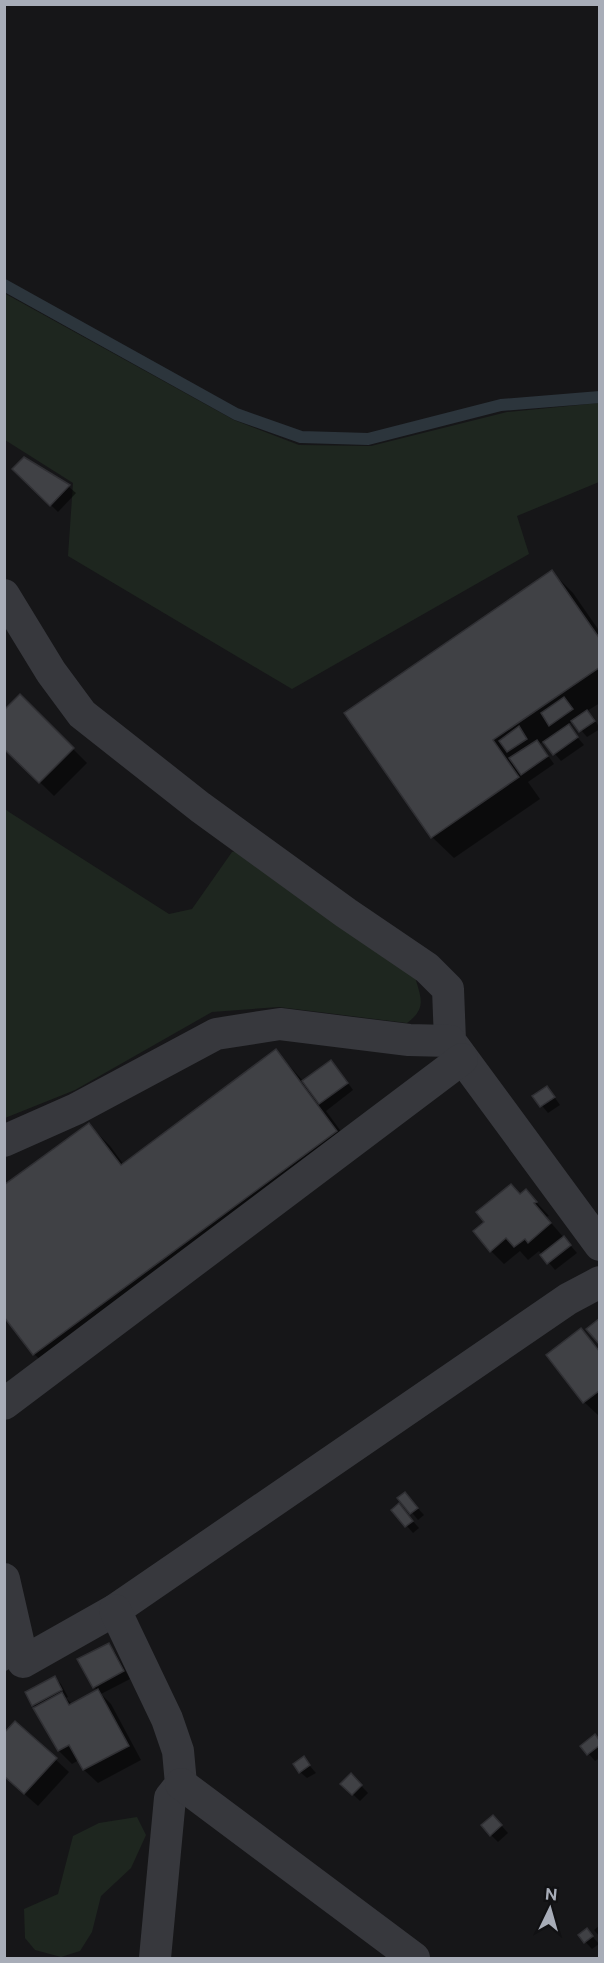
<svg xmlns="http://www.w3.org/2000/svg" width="604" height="1963" font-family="'Public Sans',sans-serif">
  <rect width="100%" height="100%" fill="#161618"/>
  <!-- green -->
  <g fill="#1e261f">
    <polygon points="4,293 234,420 299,445 371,446 507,412 599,403 599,482 517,516 529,554 292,689 68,556 73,483 5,440"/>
    <path d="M4,808L9,812L169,914L192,909L232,852L243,850L415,977C421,998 427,1008 407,1023L279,1007L212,1012L75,1090L5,1118Z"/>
    <polygon points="137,1817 146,1835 131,1868 101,1896 92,1932 80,1951 61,1957 35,1950 25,1938 24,1909 58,1894 73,1836 99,1823"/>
  </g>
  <!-- shadow -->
  <g fill="#0007">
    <polygon points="24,459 69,487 76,493 58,512 14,469"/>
    <polygon points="552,572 573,593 600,632 600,703 587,711 594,718 600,729 587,737 573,721 567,725 584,745 561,761 544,741 540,744 554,764 528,782 540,799 454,858 432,837 347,713"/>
    <polygon points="20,696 87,763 54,796 4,747"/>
    <polygon points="276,1051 304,1082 331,1062 338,1069 353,1090 326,1111 357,1153 56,1375 34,1354 4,1314 89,1125 110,1146 124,1165"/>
    <polygon points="553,1095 560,1105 548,1113 534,1096"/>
    <polygon points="526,1191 549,1216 546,1217 577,1253 555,1270 539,1251 528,1260 520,1251 504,1264 491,1251 521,1195"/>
    <polygon points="581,1330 600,1350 600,1414 598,1415 584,1402"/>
    <polygon points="405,1494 424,1515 418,1520 400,1498"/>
    <polygon points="393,1510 405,1512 419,1528 413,1533"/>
    <polygon points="108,1645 115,1652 130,1679 101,1694 111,1704 141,1760 98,1783 84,1770 79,1760 72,1764 59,1751 34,1705 54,1677 61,1684 68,1697 66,1698 72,1704 98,1691 94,1687"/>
    <polygon points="600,1742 600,1758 595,1761 582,1746"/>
    <polygon points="303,1758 316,1773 307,1778 300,1772"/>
    <polygon points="55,1759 69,1772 38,1806 4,1776"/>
    <polygon points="351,1775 368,1793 360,1801 342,1784"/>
    <polygon points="500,1824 508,1833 498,1842 491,1835"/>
    <polygon points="599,1926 600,1927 600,1937 594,1930"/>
    <polygon points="587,1930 599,1944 592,1949 580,1936"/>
  </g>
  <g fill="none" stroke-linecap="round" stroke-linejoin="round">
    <!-- stream -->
    <polyline stroke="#2c353c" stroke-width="12" points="4,285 236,414 301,437 368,439 501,405 600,397"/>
  </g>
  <!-- building -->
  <g fill="#404145" stroke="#303034" stroke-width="1.5">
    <polygon points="24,457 70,485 50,506 12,469"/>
    <polygon points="552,570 600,639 600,667 493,740 519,777 431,838 344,713"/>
    <polygon points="20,694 74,748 39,783 4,749 4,710"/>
    <polygon points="564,697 573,709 549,726 541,713"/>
    <polygon points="587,710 595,721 579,732 571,721"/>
    <polygon points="569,724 578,737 553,755 543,742"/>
    <polygon points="519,726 527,739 507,752 499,741"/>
    <polygon points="537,740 548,756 521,775 509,758"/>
    <polygon points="276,1049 337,1131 33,1355 4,1317 4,1185 89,1123 121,1165"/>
    <polygon points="331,1060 348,1083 319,1104 302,1081"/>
    <polygon points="547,1086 555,1097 540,1107 532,1096"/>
    <polygon points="511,1184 520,1194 526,1189 537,1202 534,1203 551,1223 528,1243 525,1239 514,1247 506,1238 490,1252 473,1231 484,1222 476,1212"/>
    <polygon points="564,1236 571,1245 547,1264 540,1255"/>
    <polygon points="600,1318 600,1345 586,1329"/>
    <polygon points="581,1328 600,1352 600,1392 599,1391 583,1403 546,1355"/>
    <polygon points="405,1492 418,1508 410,1514 397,1498"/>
    <polygon points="399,1503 413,1521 405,1527 391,1510"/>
    <polygon points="109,1643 124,1671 93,1688 77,1659"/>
    <polygon points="55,1676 62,1690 32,1706 25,1692"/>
    <polygon points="98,1689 129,1746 83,1770 69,1745 58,1751 33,1708 62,1692 69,1705"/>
    <polygon points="15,1721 57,1758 24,1794 4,1776 4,1733"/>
    <polygon points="595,1734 600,1741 600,1745 587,1755 580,1746"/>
    <polygon points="304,1756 310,1765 299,1773 293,1764"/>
    <polygon points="351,1773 362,1785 352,1795 340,1784"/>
    <polygon points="493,1815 502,1825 490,1836 481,1825"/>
    <polygon points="587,1928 593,1936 584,1943 578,1935"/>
  </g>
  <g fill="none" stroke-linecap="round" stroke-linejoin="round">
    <!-- service -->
    <polyline stroke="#37383d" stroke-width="16" points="4,1663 17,1639"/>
    <!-- minor -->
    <g stroke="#37383d" stroke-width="32">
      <polyline points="4,595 51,672 82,714 200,807 346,913 427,968 448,989 450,1041 600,1245"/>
      <polyline points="4,1141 76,1109 216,1034 280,1024 409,1040 450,1041"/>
      <polyline points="4,1404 462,1059"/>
      <polyline points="4,1579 23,1662 115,1610 568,1299 600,1282"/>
      <polyline points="115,1610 167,1719 178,1751 181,1784 170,1798 155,1958"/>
      <polyline points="181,1784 414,1958"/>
    </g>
  </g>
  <!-- border -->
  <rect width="604" height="1963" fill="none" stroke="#a8adb8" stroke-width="12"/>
  <!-- north arrow -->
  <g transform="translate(550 1909) rotate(5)" stroke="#111113" stroke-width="4.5" paint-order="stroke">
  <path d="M0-4.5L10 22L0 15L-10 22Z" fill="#a8adb8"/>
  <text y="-9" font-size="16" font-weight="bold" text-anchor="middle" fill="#a8adb8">N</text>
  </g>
</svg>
